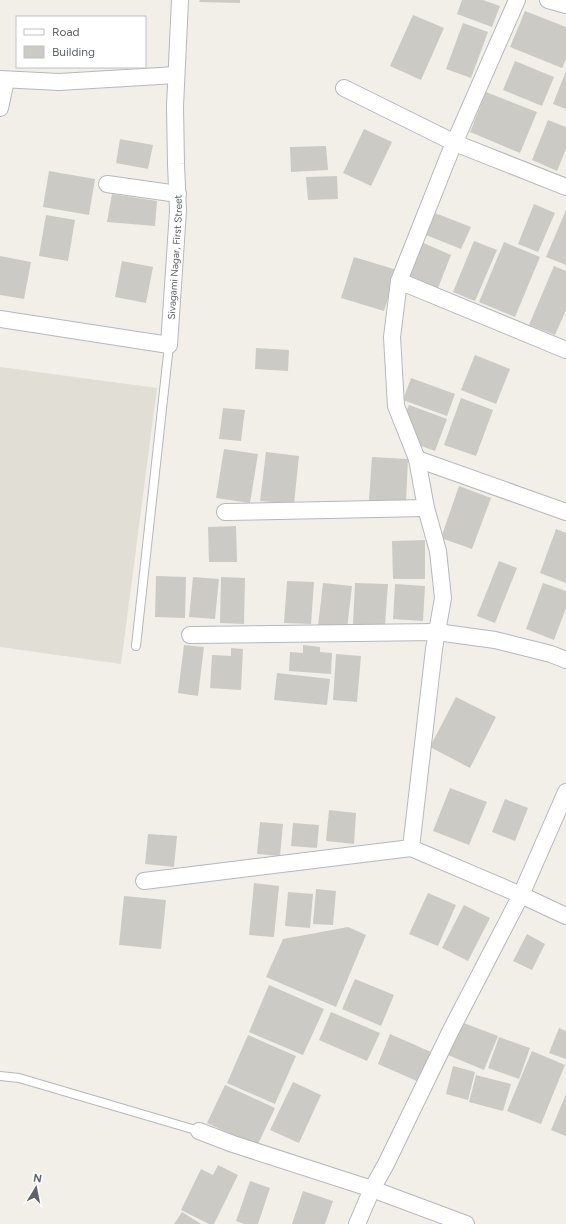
<svg xmlns="http://www.w3.org/2000/svg" width="566" height="1224" font-family="Figtree,sans-serif">
  <rect width="100%" height="100%" fill="#f1efe8"/>
  <!-- education -->
  <polygon fill="#e1ded6" points="0,367 157,388 121,664 0,647"/>
  <!-- building -->
  <g fill="#cccac5">
    <polygon points="200,0 240,0 240,3 199,2"/>
    <polygon points="462,0 483,0 500,6 492,27 457,14"/>
    <polygon points="525,11 566,27 566,59 562,68 510,47"/>
    <polygon points="413,15 444,28 421,80 390,66"/>
    <polygon points="463,23 488,32 471,78 446,69"/>
    <polygon points="515,61 554,77 542,106 503,90"/>
    <polygon points="566,71 566,109 553,104"/>
    <polygon points="486,92 537,112 520,153 470,132"/>
    <polygon points="548,120 566,127 566,149 557,171 532,160"/>
    <polygon points="364,129 392,142 371,186 343,173"/>
    <polygon points="120,139 153,145 148,169 116,163"/>
    <polygon points="326,146 328,170 291,172 290,147"/>
    <polygon points="49,171 95,179 89,215 43,207"/>
    <polygon points="337,176 338,199 308,200 306,177"/>
    <polygon points="112,194 157,201 155,226 107,222"/>
    <polygon points="534,204 555,213 538,252 518,244"/>
    <polygon points="566,210 566,265 546,257"/>
    <polygon points="435,213 471,227 461,249 426,235"/>
    <polygon points="46,215 75,220 68,261 39,256"/>
    <polygon points="419,241 451,255 438,288 405,274"/>
    <polygon points="474,241 497,250 475,301 453,292"/>
    <polygon points="504,242 540,257 515,317 479,302"/>
    <polygon points="0,256 31,262 24,299 0,295"/>
    <polygon points="354,257 397,270 384,311 341,298"/>
    <polygon points="122,261 153,267 146,303 115,297"/>
    <polygon points="554,266 566,271 566,310 555,335 529,325"/>
    <polygon points="256,348 289,350 288,371 255,369"/>
    <polygon points="475,355 510,369 496,404 461,390"/>
    <polygon points="411,378 455,394 447,416 403,400"/>
    <polygon points="461,398 493,410 476,456 444,445"/>
    <polygon points="409,405 447,419 435,451 416,444 406,412"/>
    <polygon points="223,408 245,410 241,441 219,439"/>
    <polygon points="224,449 258,454 250,503 216,498"/>
    <polygon points="266,452 299,456 294,504 260,501"/>
    <polygon points="372,457 408,459 406,502 369,500"/>
    <polygon points="459,486 491,498 472,549 441,538"/>
    <polygon points="236,526 237,562 209,562 208,527"/>
    <polygon points="556,529 566,533 566,583 540,573"/>
    <polygon points="425,540 425,579 393,579 392,541"/>
    <polygon points="499,561 517,568 495,623 477,616"/>
    <polygon points="156,576 186,577 185,618 155,617"/>
    <polygon points="193,577 219,579 215,619 189,617"/>
    <polygon points="221,577 245,578 244,624 220,623"/>
    <polygon points="287,581 314,582 311,624 284,623"/>
    <polygon points="323,583 352,586 347,629 318,626"/>
    <polygon points="355,583 388,584 385,626 353,624"/>
    <polygon points="543,583 566,591 566,608 554,640 526,629"/>
    <polygon points="395,584 425,586 423,621 393,619"/>
    <polygon points="184,645 204,647 198,696 178,693"/>
    <polygon points="303,645 320,647 320,652 332,653 331,674 289,671 290,652 303,653"/>
    <polygon points="231,648 243,649 241,690 210,688 212,655 231,656"/>
    <polygon points="336,654 361,656 357,702 333,700"/>
    <polygon points="277,673 330,679 327,705 274,700"/>
    <polygon points="456,697 496,717 470,768 430,747"/>
    <polygon points="450,788 487,802 469,845 433,831"/>
    <polygon points="505,799 528,808 515,841 492,832"/>
    <polygon points="329,810 356,813 354,844 326,841"/>
    <polygon points="260,822 283,824 280,856 257,854"/>
    <polygon points="293,823 319,825 317,848 291,846"/>
    <polygon points="148,834 177,836 174,867 145,864"/>
    <polygon points="254,883 279,886 274,937 249,935"/>
    <polygon points="316,889 336,891 333,925 313,924"/>
    <polygon points="288,892 313,894 310,928 285,926"/>
    <polygon points="428,893 456,905 438,946 409,934"/>
    <polygon points="124,896 166,900 161,949 119,945"/>
    <polygon points="464,905 490,918 468,961 442,948"/>
    <polygon points="348,927 366,935 336,1007 266,977 283,939"/>
    <polygon points="527,934 545,944 532,970 513,961"/>
    <polygon points="355,979 394,995 381,1026 342,1009"/>
    <polygon points="269,985 324,1009 303,1055 249,1032"/>
    <polygon points="331,1012 380,1033 367,1061 319,1040"/>
    <polygon points="461,1022 498,1036 484,1070 448,1055"/>
    <polygon points="559,1028 566,1031 566,1059 549,1053"/>
    <polygon points="390,1034 431,1052 419,1082 378,1064"/>
    <polygon points="248,1035 296,1056 275,1104 227,1083"/>
    <polygon points="499,1037 530,1048 519,1079 488,1068"/>
    <polygon points="532,1051 565,1065 541,1124 507,1111"/>
    <polygon points="453,1066 475,1072 468,1100 446,1094"/>
    <polygon points="476,1075 511,1084 503,1111 469,1102"/>
    <polygon points="293,1082 321,1095 299,1143 270,1130"/>
    <polygon points="225,1085 275,1108 257,1146 207,1123"/>
    <polygon points="566,1094 566,1136 551,1130"/>
    <polygon points="218,1165 238,1175 214,1224 209,1224 181,1210 201,1169 213,1175"/>
    <polygon points="250,1181 270,1188 258,1224 244,1224 236,1221"/>
    <polygon points="303,1191 333,1201 325,1224 292,1224"/>
    <polygon points="182,1212 201,1224 174,1224"/>
  </g>
  <g fill="none" stroke-linecap="round" stroke-linejoin="round">
    <!-- service casing -->
    <g stroke="#b5b8bc" stroke-width="10">
      <g id="service">
        <polyline points="136,646 169,345"/>
        <polyline points="0,1076 19,1078 199,1131"/>
      </g>
    </g>
    <!-- minor casing -->
    <g stroke="#b5b8bc" stroke-width="18">
      <g id="minor">
        <polyline points="517,0 449,155 399,281 392,337 396,406 417,459 426,508 438,551 443,598 434,649 411,848 521,895 566,792"/>
        <polyline points="548,0 566,5"/>
        <polyline points="0,79 59,82 176,75"/>
        <polyline points="344,88 455,143 566,187"/>
        <polyline points="0,108 6,80"/>
        <polyline points="107,184 178,194"/>
        <polyline points="399,281 566,350"/>
        <path id="s1" d="M0,319L169,345L178,211L176,164L175,106L180,0"/>
        <polyline points="417,459 566,512"/>
        <polyline points="225,512 426,508"/>
        <polyline points="190,635 437,632 495,640 551,654 566,660"/>
        <polyline points="144,881 411,848"/>
        <polyline points="199,1131 233,1144 372,1189 466,1224"/>
        <polyline points="357,1224 372,1189 386,1164 451,1030 521,895 566,916"/>
      </g>
    </g>
    <!-- service -->
    <use href="#service" stroke="#fff" stroke-width="8"/>
    <!-- minor -->
    <use href="#minor" stroke="#fff" stroke-width="16"/>
  </g>
  <g text-anchor="middle" stroke-width="4" stroke-linejoin="round" paint-order="stroke">
    <!-- street labels -->
    <g font-size="10" fill="#5f6368" stroke="#fff">
      <text dy="4" stroke="none"><textPath href="#s1" startOffset="259">Sivagami Nagar, First Street</textPath></text>
    </g>
  </g>
  <!-- legend -->
  <rect x="16" y="16" width="130" height="52" fill="#ffffff" stroke="#bfc1c3"/>
  <rect x="24" y="29" width="20" height="6" fill="#ffffff" stroke="#bfc1c3"/>
  <text x="52" y="36" font-size="12" fill="#5f6368">Road</text>
  <rect x="24" y="46" width="20" height="12" fill="#cccac5" stroke="#bfc1c3"/>
  <text x="52" y="56" font-size="12" fill="#5f6368">Building</text>
  <!-- north arrow -->
  <g transform="translate(36 1188) rotate(10)" stroke="#ffffff" stroke-width="3" paint-order="stroke">
  <path d="M0-3L7 15L0 10L-7 15Z" fill="#5f6368"/>
  <text y="-6" font-size="11" font-weight="bold" text-anchor="middle" fill="#5f6368">N</text>
  </g>
</svg>
